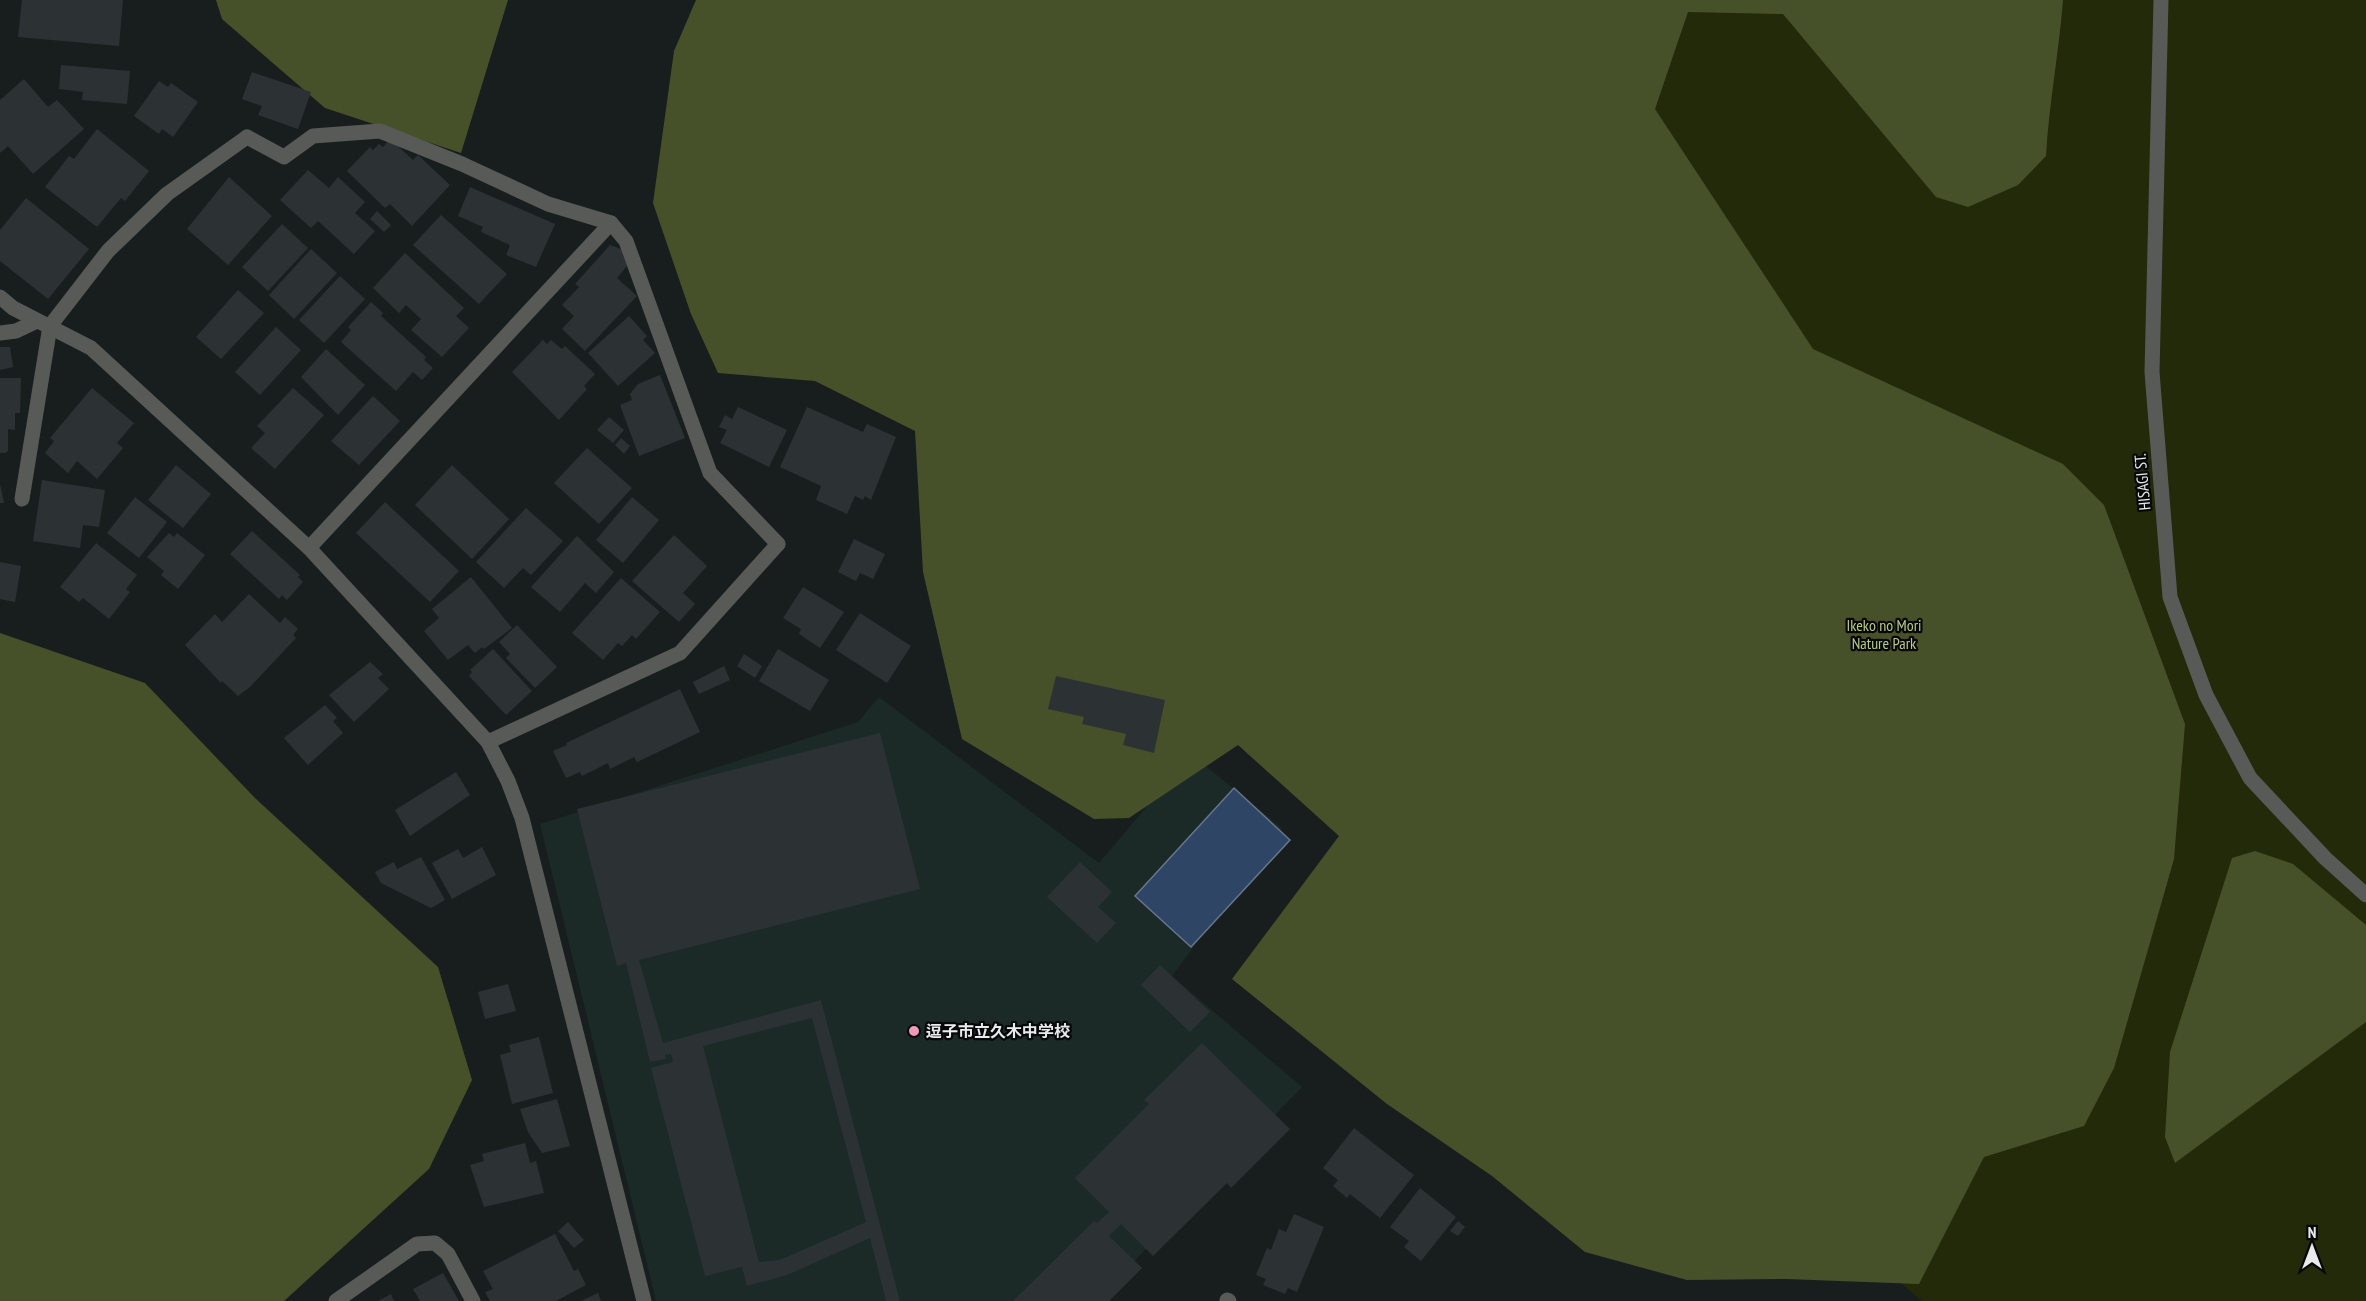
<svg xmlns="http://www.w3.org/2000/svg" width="2366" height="1301" font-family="'PT Sans Narrow','Noto Sans JP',sans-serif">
  <rect width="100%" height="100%" fill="#181e1d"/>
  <!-- built -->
  <polygon fill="#1b2927" points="879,697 1099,863 1191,754 1282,828 1172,976 1302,1087 1096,1301 656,1301 540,824 858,722"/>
  <!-- green -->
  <polygon fill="#232a0a" points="1459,0 2366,0 2366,1301 1922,1301 1378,838"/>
  <!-- forest -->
  <g fill="#46512a">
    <polygon points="216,0 508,0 461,153 325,108 222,19"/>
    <path d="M696,0H2063C2059,52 2049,103 2046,156L2018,185L1968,207L1936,197L1783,14L1688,12L1655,109L1813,349L2063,464L2104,505L2185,724L2174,859L2114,1068L2084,1126L1984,1157L1919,1284L1786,1279L1687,1280L1585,1252L1492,1176L1387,1104L1232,979L1339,836L1238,745L1129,818L1094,819L962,739L923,572L915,431L815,381L718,373L691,314L653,203L674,51Z"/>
    <polygon points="0,633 145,683 255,798 438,967 472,1080 429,1169 284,1301 0,1301"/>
    <polygon points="2255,851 2293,864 2366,925 2366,1022 2175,1163 2165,1137 2170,1052 2232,858"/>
  </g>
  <!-- water -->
  <polygon fill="#2e4565" stroke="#66778d" stroke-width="1.5" points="1234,788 1290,840 1191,947 1135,896"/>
  <!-- building -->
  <g fill="#2c3234" fill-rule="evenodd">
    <polygon points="22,0 123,0 119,46 18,37"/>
    <polygon points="61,65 130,71 127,104 82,100 83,92 59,89"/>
    <polygon points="252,72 311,92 298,129 258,115 262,106 242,99"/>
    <polygon points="24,79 48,107 57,100 84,129 33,174 8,146 0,153 0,100"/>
    <polygon points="159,81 168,87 171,83 198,102 173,137 162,129 159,134 134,116"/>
    <polygon points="97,129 149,171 125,201 121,198 97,227 45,187 69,156 74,159"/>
    <polygon points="390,139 413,160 418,155 450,185 412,226 390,204 385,208 347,171 370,147 373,150 379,144 383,147"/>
    <polygon points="308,170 329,188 338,177 365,202 355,213 375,231 354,254 318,221 311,228 280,200"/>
    <polygon points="229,177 272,216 228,265 187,229"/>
    <polygon points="470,187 555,224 536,267 506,255 510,245 481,232 483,227 458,216"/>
    <polygon points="26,198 89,249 48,299 0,261 0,230"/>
    <polygon points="377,211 391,225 384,232 370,219"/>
    <polygon points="441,215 507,274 479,304 413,245"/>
    <polygon points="282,224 308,248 268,291 242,267"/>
    <polygon points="610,245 621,249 627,266 617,278 637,296 585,351 562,329 574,316 562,305 579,287 575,284"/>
    <polygon points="311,249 337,273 294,319 269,295"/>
    <polygon points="405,253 464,308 456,316 469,328 442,357 411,330 421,319 406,305 399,313 373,288"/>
    <polygon points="340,276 365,299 324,343 299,320"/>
    <polygon points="238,290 264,313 221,359 196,337"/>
    <polygon points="371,302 383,313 381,316 426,357 424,360 433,368 422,380 413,372 396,391 341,342 351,330 348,327"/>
    <polygon points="629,316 647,336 643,340 655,353 618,386 588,353"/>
    <polygon points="276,327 301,350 260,395 235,372"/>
    <polygon points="543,340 547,344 551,340 562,349 565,346 595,374 584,386 587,389 559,420 512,372"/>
    <polygon points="0,347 10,347 13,367 0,370"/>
    <polygon points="326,349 365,385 338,415 301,377"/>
    <polygon points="660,375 685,438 639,456 620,405 632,400 630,394 638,384"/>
    <polygon points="0,378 21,378 20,413 15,413 15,430 8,429 8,451 5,453 0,453"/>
    <polygon points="92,388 134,423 117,443 123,448 97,479 77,461 68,473 45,453 54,441 50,438"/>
    <polygon points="293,388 324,415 275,469 251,448 265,433 257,426"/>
    <polygon points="373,396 400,421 359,465 331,441"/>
    <polygon points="738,407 787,430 769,467 720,443 727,430 719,427 725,415 732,419"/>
    <polygon points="807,407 863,432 867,424 896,437 871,500 865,496 863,500 855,496 847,514 816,500 821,486 780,467"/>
    <polygon points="609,417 624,430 613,443 597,430"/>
    <polygon points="621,438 630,446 624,454 615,445"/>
    <polygon points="587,448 632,488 599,524 554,483"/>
    <polygon points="176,465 211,494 183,528 148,500"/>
    <polygon points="452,465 509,519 472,559 415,505"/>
    <polygon points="42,480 105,490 99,527 83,525 80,548 33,541"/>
    <polygon points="0,484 4,503 0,503"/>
    <polygon points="135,497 167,522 139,558 107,533"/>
    <polygon points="632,497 659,520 623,563 596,540"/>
    <polygon points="385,502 459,571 430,602 356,533"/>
    <polygon points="526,508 563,541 531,575 523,568 504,588 476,562"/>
    <polygon points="252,531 300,575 298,577 303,582 287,600 282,595 279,599 230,554"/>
    <polygon points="169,533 174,537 177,533 205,555 178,589 161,575 164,571 147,557"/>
    <polygon points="674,535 707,566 683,593 695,604 679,622 632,581"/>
    <polygon points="577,536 614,572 596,593 585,583 560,612 531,587"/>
    <polygon points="854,539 885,554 873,579 860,573 856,581 838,572"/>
    <polygon points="96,543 137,575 126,589 130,592 109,619 83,598 79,602 60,587"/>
    <polygon points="0,562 21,566 15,602 0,599"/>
    <polygon points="471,577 512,628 484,649 482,647 475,653 468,645 448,660 424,631 439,618 432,609"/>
    <polygon points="621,578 660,612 636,639 632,635 622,646 618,643 603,660 572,633"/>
    <polygon points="803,587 844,612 820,648 799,634 801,629 783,618"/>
    <polygon points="249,594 280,623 285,617 298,629 293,635 296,638 250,687 238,696 222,681 221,683 185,645 215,614 222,622"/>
    <polygon points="860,613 911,646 887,683 836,650"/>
    <polygon points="517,625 557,667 535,688 506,658 510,654 499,642"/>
    <polygon points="493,649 532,691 506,715 469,676 472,672 470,670"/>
    <polygon points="778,649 829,680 810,711 759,681"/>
    <polygon points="744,654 762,666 755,678 737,666"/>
    <polygon points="370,662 383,674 378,678 389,689 354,722 329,695"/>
    <polygon points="724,666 730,680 699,694 693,682"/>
    <polygon points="1056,676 1165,700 1154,753 1123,745 1126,734 1082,724 1084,717 1048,709"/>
    <polygon points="680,689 700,732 637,762 634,757 610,769 608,763 582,776 580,772 566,778 553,751 567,745 566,743"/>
    <polygon points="325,705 337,718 333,721 343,733 308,765 284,738"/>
    <path d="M880,733L920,889L639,960L663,1043L821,1000L900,1301H886L870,1238L787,1275L747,1286L742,1267L705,1276L651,1068L673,1062L671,1054L665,1055L666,1059L650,1062L626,963L617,966L577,809ZM812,1018L866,1222L780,1260L759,1262L703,1046Z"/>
    <polygon points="456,772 470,795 410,836 395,810"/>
    <polygon points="482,847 496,875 452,899 432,863 458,849 463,858"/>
    <polygon points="421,857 445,900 431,908 381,883 375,872 394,862 397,869"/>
    <polygon points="1080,862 1112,892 1098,907 1116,923 1097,943 1047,897"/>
    <polygon points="1160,965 1210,1012 1190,1032 1141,985"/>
    <polygon points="508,984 516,1011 485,1019 478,992"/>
    <polygon points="539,1037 553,1093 512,1104 500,1055 511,1052 509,1045"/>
    <polygon points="1202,1043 1290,1129 1231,1188 1227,1183 1153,1256 1121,1224 1109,1236 1142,1268 1109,1301 1013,1301 1094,1221 1097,1223 1109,1212 1075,1178 1149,1104 1144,1100"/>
    <polygon points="557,1099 570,1146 542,1153 528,1132 520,1109"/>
    <polygon points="1354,1128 1414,1175 1380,1218 1350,1194 1347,1198 1333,1186 1338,1180 1323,1168"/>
    <polygon points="525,1143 530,1163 536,1161 544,1193 484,1207 470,1165 484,1161 482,1154"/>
    <polygon points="1420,1188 1456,1217 1421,1261 1404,1247 1409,1241 1390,1227"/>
    <polygon points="1294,1214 1324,1227 1297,1292 1288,1288 1285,1294 1263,1285 1266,1279 1256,1275 1267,1248 1271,1250 1279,1229 1286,1232"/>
    <polygon points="1458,1221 1465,1227 1458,1236 1450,1231"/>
    <polygon points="568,1222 584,1240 574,1248 558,1231"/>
    <polygon points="555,1234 574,1271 578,1269 586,1285 556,1301 490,1301 485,1292 493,1289 483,1271"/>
    <polygon points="443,1273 459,1301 420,1301 413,1289"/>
    <polygon points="598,1293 601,1301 581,1301"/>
    <polygon points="391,1294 394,1301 378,1301"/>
  </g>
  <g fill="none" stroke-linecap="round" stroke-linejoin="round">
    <!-- service -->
    <g stroke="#585a58" stroke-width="15">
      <polyline points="2161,0 2152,372 2170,597 2206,695 2250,778 2325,858 2366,895"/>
      <polyline points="247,137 284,157 313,136 380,131 462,164 548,204 611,223 626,241 710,473 778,544"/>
      <polyline points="0,333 16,331 37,321"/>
      <polyline points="336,1301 417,1244 435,1243 448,1254 473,1301"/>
    </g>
    <!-- minor -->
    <g stroke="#585a58" stroke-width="15">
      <polyline points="0,297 13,308 91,348 309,548 488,742 508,781 522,818 644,1301"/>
      <polyline points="22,499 50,326 108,251 167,194 247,137"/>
      <polyline points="309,548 611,223"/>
      <polyline points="488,742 680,653 778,544"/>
      <polyline points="1227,1300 1229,1301"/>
    </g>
  </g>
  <!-- markers -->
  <circle fill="#ef9ab8" stroke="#060807" stroke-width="2" cx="914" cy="1031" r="6"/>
  <g text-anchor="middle" stroke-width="4.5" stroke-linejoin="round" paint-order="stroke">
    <!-- street labels -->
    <g font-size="16" fill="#e7ebeb" stroke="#060807">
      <text transform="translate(2142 482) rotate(-95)" y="6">HISAGI ST.</text>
    </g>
    <!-- park labels -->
    <g font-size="16" fill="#b8cb88" stroke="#060807">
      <text x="1884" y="631">Ikeko no Mori<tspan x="1884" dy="18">Nature Park</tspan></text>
    </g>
    <!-- poi labels -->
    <g font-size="16" font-weight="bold" fill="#e7ebeb" stroke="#060807" text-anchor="start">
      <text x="926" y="1037">逗子市立久木中学校</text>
    </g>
  </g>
  <!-- north arrow -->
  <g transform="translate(2312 1247)" stroke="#060807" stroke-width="4.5" paint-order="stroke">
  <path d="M0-4.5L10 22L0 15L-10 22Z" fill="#e7ebeb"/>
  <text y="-9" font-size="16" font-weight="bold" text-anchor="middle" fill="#e7ebeb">N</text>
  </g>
</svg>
